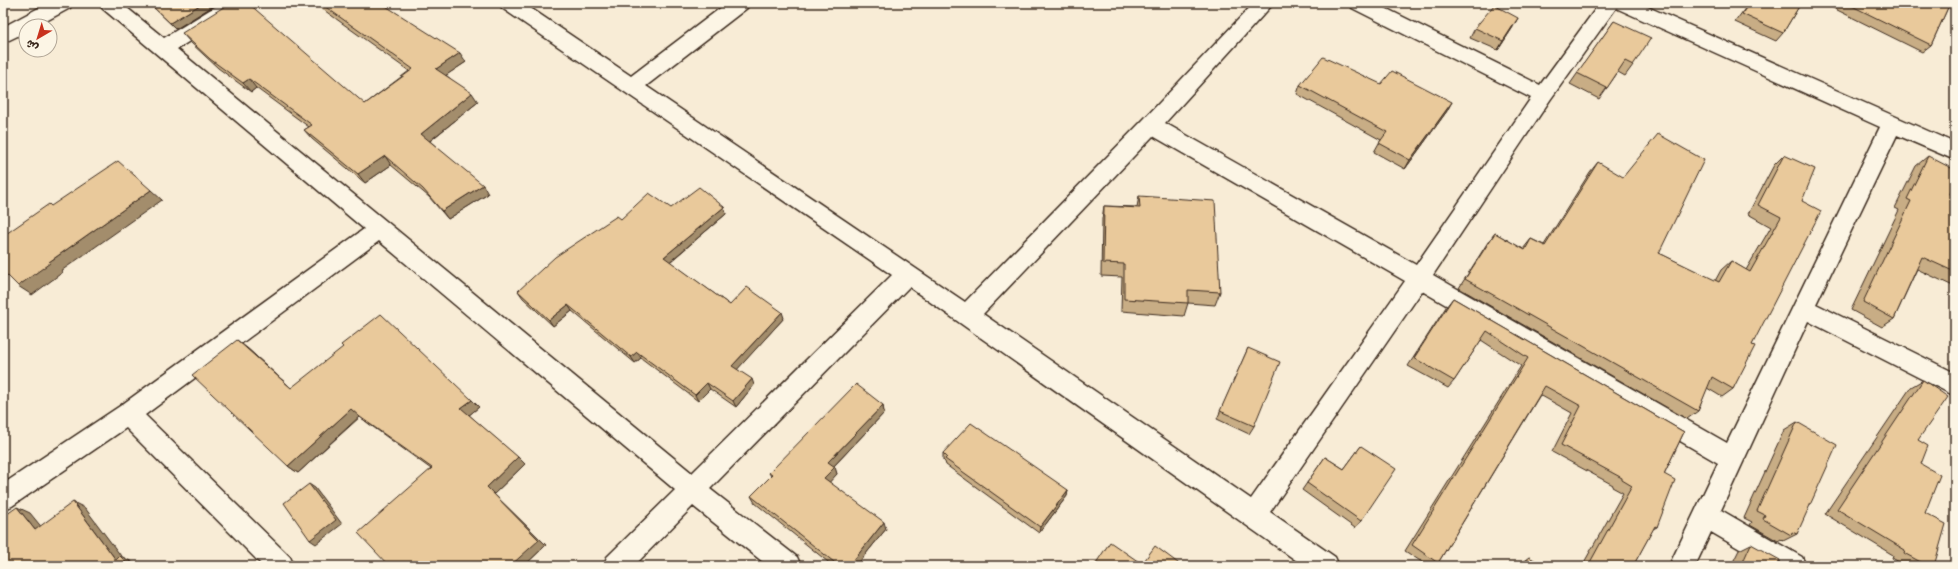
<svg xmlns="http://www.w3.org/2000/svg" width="1958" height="569" font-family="Caveat,'Playpen Sans Arabic',sans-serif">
  <rect width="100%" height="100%" fill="#f8ecd6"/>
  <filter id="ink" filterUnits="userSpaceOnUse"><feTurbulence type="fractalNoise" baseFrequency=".025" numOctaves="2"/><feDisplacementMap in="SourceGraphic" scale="8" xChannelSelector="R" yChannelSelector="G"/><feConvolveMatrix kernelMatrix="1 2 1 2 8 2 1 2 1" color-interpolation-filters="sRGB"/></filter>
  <g filter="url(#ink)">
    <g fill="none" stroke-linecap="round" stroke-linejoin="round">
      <!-- minor casing -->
      <g stroke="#3b2a1e" stroke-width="3">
        <g id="minor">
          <polygon points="48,3 72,3 70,8 37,26 26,26 26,32 3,43 3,27"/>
          <path d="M100,3H121L164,38L221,3H244L242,8L177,49L692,473L892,275L502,8L500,3H523L631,76L727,3H749L747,8L646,86L965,302L1144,119L1254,3H1274L1165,123L1416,265L1531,98L1352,8L1350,3H1375L1540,85L1600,3H1639L1955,143V160L1897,135L1816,304L1955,373V396L1808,321L1721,510L1802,557L1806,566H1769L1711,532L1695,566H1669L1718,463L1422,291L1270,512L1335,557L1339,566H1304L909,287L710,489L797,557L801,566H768L693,506L634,566H603L607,557L675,490L379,241L145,415L290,557L294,566H263L126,428L12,506L3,510V484L120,406L364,229L102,8ZM1616,8L1880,127L1727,443L1433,275L1550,100ZM1153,136L1405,281L1251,499L983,314Z"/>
        </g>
      </g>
      <!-- minor -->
      <use href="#minor" fill="#fcf5e5" fill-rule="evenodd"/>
    </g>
    <!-- wall -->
    <g fill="#c8ad85" stroke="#3b2a1e">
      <polygon points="149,3 218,3 176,29"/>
      <polygon points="314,3 381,3 466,62 446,75 478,102 430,141 488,194 448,219 429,197 391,165 365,183 312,139 304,130 309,127 256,88 251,92 218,68 190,42 182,33 365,104 409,71"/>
      <polygon points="1738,3 1801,3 1783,33 1776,41 1735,22 1746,7"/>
      <polygon points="1823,3 1950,3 1931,45 1922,52"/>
      <polygon points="1614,21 1633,65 1625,76 1618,72 1599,99 1570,84"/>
      <polygon points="1513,27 1498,50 1470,38 1475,28"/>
      <polygon points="1381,84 1447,111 1405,169 1374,152 1379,143 1381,140 1297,94 1300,85"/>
      <polygon points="1784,155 1802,201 1752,345 1733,389 1722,397 1707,388 1698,411 1687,419 1459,288 1488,242 1495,233 1523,249 1531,239 1544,245 1590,172 1598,162 1659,253 1715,281 1721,270 1731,261 1746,270 1771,227 1748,214 1774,165"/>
      <polygon points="1928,156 1950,194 1955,197 1955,287 1917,269 1894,319 1882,327 1851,310 1899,210 1895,208 1916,166"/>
      <polygon points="1139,196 1220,292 1215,305 1188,303 1184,316 1121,311 1122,277 1101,276 1102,219 1104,206 1137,207"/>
      <polygon points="724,207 726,214 670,262 730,305 784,318 737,369 754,385 736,407 710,389 698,401 641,358 635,363 572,311 553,326 523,298 518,291 671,208"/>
      <polygon points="1453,298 1684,432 1664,474 1657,527 1653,529 1633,566 1582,566 1623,493 1612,487 1613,485 1552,452 1572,413 1540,395 1438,563 1434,566 1428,566 1405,551 1521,366 1481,340 1454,381 1448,388 1408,366 1446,307"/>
      <polygon points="247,348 291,388 472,400 479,407 469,415 525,464 494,494 546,545 524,566 389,566 431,469 369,424 360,417 298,473 288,466"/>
      <polygon points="1248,348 1254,426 1249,434 1217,419"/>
      <polygon points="1923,380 1918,440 1921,464 1925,513 1934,566 1906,566 1892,558 1893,555 1825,514 1911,387"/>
      <polygon points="883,405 884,413 834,466 837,474 829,482 886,529 856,566 833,566 755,503 751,496 771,476 769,473"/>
      <polygon points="1797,422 1797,534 1783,541 1781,539 1778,541 1750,525 1752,522 1744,518 1784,430"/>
      <polygon points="1361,446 1361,521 1355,528 1302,490 1325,457 1344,469"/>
      <polygon points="943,453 1068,490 1067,496 1039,533 946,465 945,462 943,460"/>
      <polygon points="1751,544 1777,566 1731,566 1739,550"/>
      <polygon points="1529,557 1544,566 1519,566 1521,563"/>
    </g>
    <!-- shaded-wall -->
    <g fill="#a38d6c" stroke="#3b2a1e">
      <polygon points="203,3 218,3 176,29 170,23"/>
      <polygon points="1518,18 1513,27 1498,50 1503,41"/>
      <polygon points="460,53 466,62 442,78 436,69"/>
      <polygon points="249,79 256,88 251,92 243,83"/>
      <polygon points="472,93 478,102 427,143 421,134"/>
      <polygon points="1452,102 1447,111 1405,169 1410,160"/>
      <polygon points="385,156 391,165 365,183 358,174"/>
      <polygon points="483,185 488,194 448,219 442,211"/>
      <polygon points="151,190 162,200 61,271 63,272 32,295 18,286 49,262"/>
      <polygon points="724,207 726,214 667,264 664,257"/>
      <polygon points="568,305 572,311 553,326 549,320"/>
      <polygon points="782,312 784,318 735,372 732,366"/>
      <polygon points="237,340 247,348 300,396"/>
      <polygon points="637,352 641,358 635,363 631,357"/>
      <polygon points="752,379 754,385 736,407 733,401"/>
      <polygon points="707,383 710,389 698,401 695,395"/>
      <polygon points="472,400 479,407 468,416 461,408"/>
      <polygon points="883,405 884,413 831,469 828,462"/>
      <polygon points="351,409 360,416 298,473 288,466"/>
      <polygon points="518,457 525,464 494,494 546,545 524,566 510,566 487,487"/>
      <polygon points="835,467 837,474 826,486 824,478"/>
      <polygon points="309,484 315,488 342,524 316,544 310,540"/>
      <polygon points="1068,490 1067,496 1039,533 1040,527"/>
      <polygon points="73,502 85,508 121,556 132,562 137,566 130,566 116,560"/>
      <polygon points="17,507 30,513 48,535 35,530"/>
      <polygon points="884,522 886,529 856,566 849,566"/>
    </g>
    <!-- building -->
    <g fill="#e9c99b" stroke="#3b2a1e">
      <polygon points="149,3 203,3 170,23"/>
      <polygon points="230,3 248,3 365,104 413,69 320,3 381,3 460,53 436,69 472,93 421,134 483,185 442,211 423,189 385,156 358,174 304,130 312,125 249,79 243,83 210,59 182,33"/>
      <polygon points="1749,3 1801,3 1783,33 1742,14"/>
      <polygon points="1846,3 1950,3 1931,45"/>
      <polygon points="1494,5 1518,18 1503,41 1475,28"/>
      <polygon points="1614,21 1651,38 1633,65 1625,61 1607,88 1577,73"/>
      <polygon points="1323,57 1381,84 1392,71 1452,102 1410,160 1379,143 1387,132 1300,85"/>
      <polygon points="1658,134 1704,160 1659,253 1719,282 1731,261 1750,272 1781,217 1758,205 1784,155 1815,169 1802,201 1821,211 1752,345 1755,346 1733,389 1712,377 1698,411 1465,279 1495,233 1525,250 1531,239 1545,246 1598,162 1623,177"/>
      <polygon points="1928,156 1955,170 1955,182 1950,194 1955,197 1955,272 1922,257 1894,319 1863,302 1911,201 1907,199"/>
      <polygon points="118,161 151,190 49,262 50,263 18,286 3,271 3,236 49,204 51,206"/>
      <polygon points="699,187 724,207 664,257 730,305 747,287 782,312 732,366 752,379 733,401 707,383 695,395 637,352 631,357 568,305 549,320 518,291 555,257 617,216 621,219 649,193 671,208"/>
      <polygon points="1139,196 1215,201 1220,292 1188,290 1188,303 1124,299 1124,264 1103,263 1104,206 1140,208"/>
      <polygon points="1453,298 1684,432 1664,474 1675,480 1657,527 1655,526 1633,566 1588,566 1632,486 1622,480 1622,478 1561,445 1581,406 1545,386 1438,563 1412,545 1528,358 1487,331 1454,381 1414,358"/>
      <polygon points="381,314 472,400 461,408 518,457 487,487 539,540 510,566 389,566 358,533 432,468 360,417 351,409 288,466 192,375 237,340 291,388 343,347 341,345"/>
      <polygon points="1248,348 1280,362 1254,426 1220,411"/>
      <polygon points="1923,380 1948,397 1918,440 1928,446 1921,464 1940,475 1925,513 1946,524 1934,566 1928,566 1904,553 1905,550 1837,509"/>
      <polygon points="856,384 883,405 828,462 835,467 824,478 884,522 849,566 839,566 751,496 772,475 769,473"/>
      <polygon points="1797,422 1837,445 1797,534 1792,532 1791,535 1763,519 1765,515 1757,511"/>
      <polygon points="971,423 1068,490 1040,527 945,459 947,457 943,453"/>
      <polygon points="1361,446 1396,469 1361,521 1307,483 1325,457 1344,469"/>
      <polygon points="309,484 336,520 310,540 284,503"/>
      <polygon points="73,502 116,560 120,556 130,566 3,566 3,517 17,507 35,530"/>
      <polygon points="1110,542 1142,564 1155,546 1182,566 1094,566"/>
      <polygon points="1751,544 1780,560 1777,566 1741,566"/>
      <polygon points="1529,557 1544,566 1525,566"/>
    </g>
  </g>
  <!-- margin -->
  <rect width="1958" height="569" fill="none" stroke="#fcf5e5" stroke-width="16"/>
  <rect x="8" y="8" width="1942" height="553" fill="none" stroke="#3b2a1e" stroke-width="1.5" filter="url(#ink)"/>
  <!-- north arrow -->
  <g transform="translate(38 38) rotate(218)"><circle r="19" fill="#fcf5e5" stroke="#afa495"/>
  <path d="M0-3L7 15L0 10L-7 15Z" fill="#c8321e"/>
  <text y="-6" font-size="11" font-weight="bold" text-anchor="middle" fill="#3b2a1e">ش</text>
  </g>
</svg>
